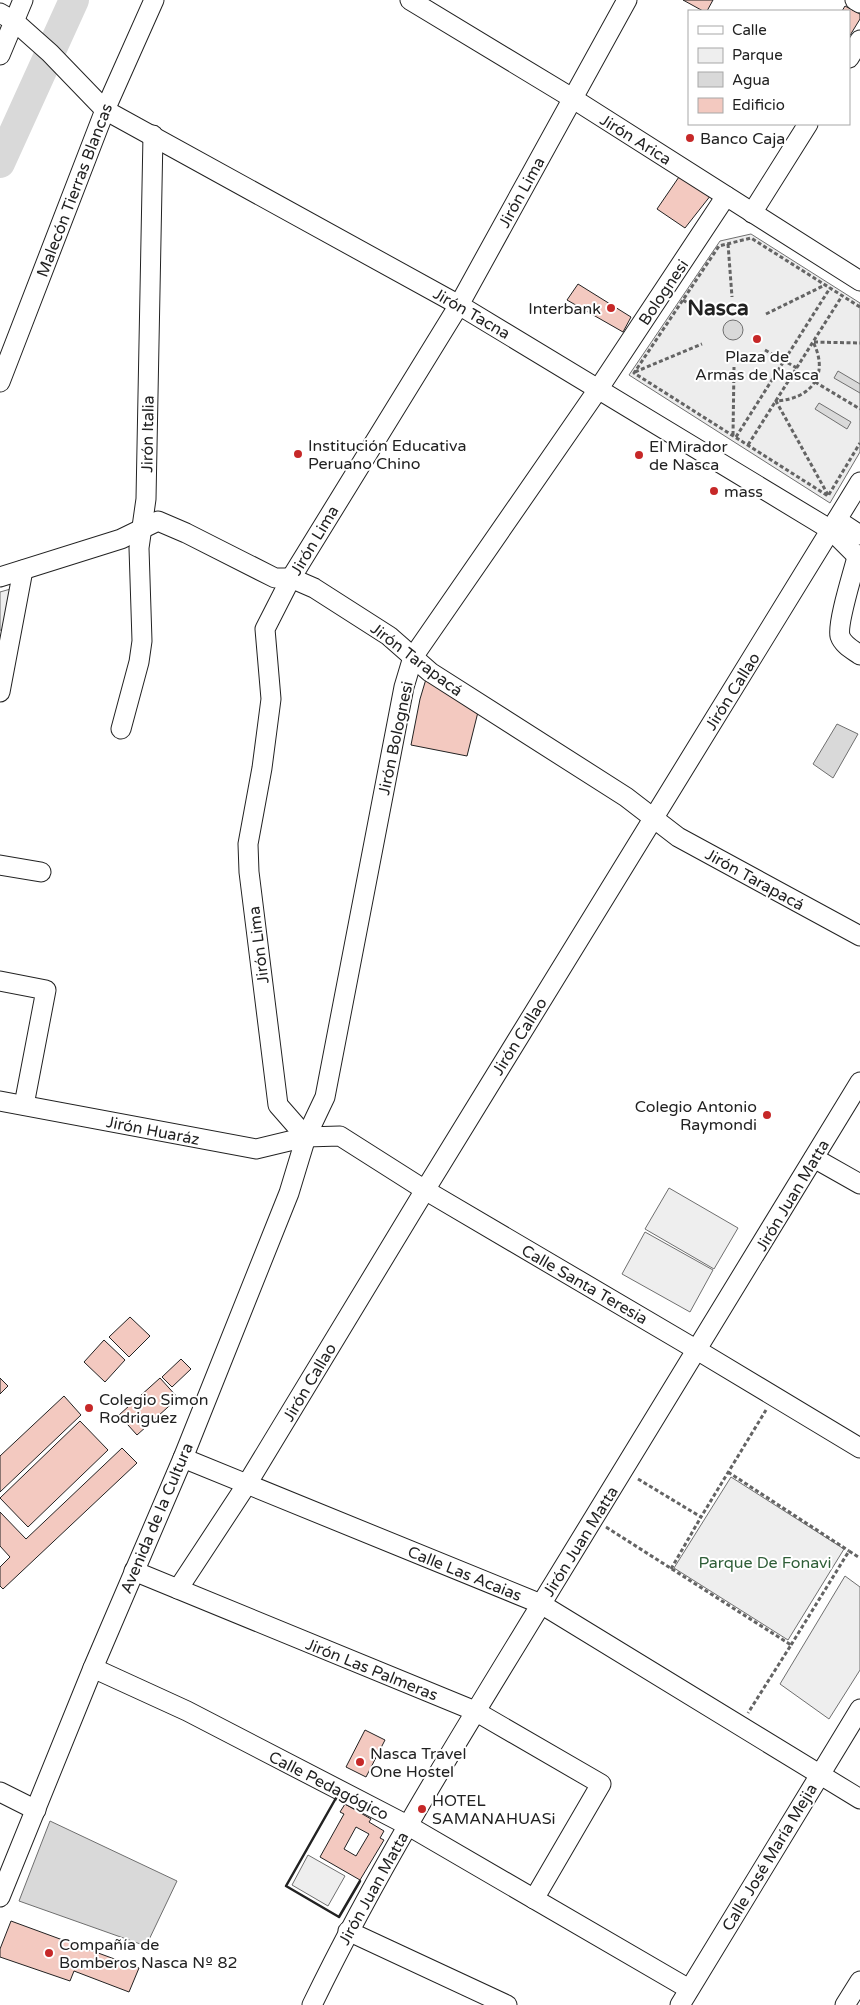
<svg xmlns="http://www.w3.org/2000/svg" width="860" height="2005" font-family="'Varela Round',sans-serif">
  <rect width="100%" height="100%" fill="#fff"/>
  <!-- green -->
  <g fill="#eee" stroke="#6f6f6f">
    <polygon points="14,588 6,632 0,630 0,592"/>
    <polygon points="669,1188 738,1228 714,1269 645,1229"/>
    <polygon points="645,1232 713,1270 690,1312 622,1274"/>
    <polygon points="731,1477 844,1549 788,1640 674,1568"/>
    <polygon points="845,1576 860,1587 860,1670 829,1719 780,1684"/>
    <polygon points="308,1855 345,1876 328,1906 292,1885"/>
  </g>
  <!-- parking -->
  <polygon fill="#ededed" stroke="#6f6f6f" points="751,234 860,303 860,452 830,503 629,375 720,241"/>
  <!-- water -->
  <g fill="#d9d9d9" stroke="#6f6f6f">
    <circle cx="733" cy="330" r="10"/>
    <polygon points="838,371 860,384 860,393 834,378"/>
    <polygon points="819,403 851,422 847,429 815,409"/>
    <polygon points="837,724 858,734 833,778 813,764"/>
    <polygon points="50,1821 177,1881 146,1946 19,1901"/>
  </g>
  <g fill="none" stroke-linecap="round" stroke-linejoin="round">
    <!-- river -->
    <polyline stroke="#d9d9d9" stroke-width="30" points="0,163 74,0"/>
  </g>
  <!-- building -->
  <g fill="#f3c9c0" stroke="#222" fill-rule="evenodd">
    <polygon points="683,0 713,0 707,11 703,11"/>
    <polygon points="845,6 860,14 860,19 849,37 849,11 842,11"/>
    <polygon points="681,174 711,195 685,228 657,209"/>
    <polygon points="578,284 631,317 623,332 567,300"/>
    <polygon points="426,679 478,712 467,756 411,745 420,699"/>
    <polygon points="130,1317 150,1336 129,1357 109,1337"/>
    <polygon points="104,1340 125,1360 105,1382 84,1362"/>
    <polygon points="181,1359 191,1369 172,1387 162,1377"/>
    <polygon points="0,1378 8,1386 0,1394"/>
    <polygon points="160,1378 178,1398 137,1435 119,1415"/>
    <polygon points="64,1396 81,1415 0,1492 0,1456"/>
    <polygon points="80,1421 108,1450 28,1527 0,1498"/>
    <polygon points="122,1448 137,1463 3,1589 0,1586 0,1567 10,1557 0,1546 0,1512 26,1539"/>
    <polygon points="365,1730 385,1740 366,1777 346,1767"/>
    <path d="M345,1804L371,1819L369,1822L384,1831L380,1838L384,1840L360,1880L320,1857L344,1814L340,1812ZM356,1827L369,1834L356,1856L344,1849Z"/>
    <polygon points="11,1921 139,1968 129,1992 74,1971 70,1981 0,1957 0,1949"/>
  </g>
  <g fill="none" stroke-linecap="round" stroke-linejoin="round">
    <!-- minor casing -->
    <g stroke="#222" stroke-width="21">
      <g id="minor">
        <polyline points="410,0 572,98 860,281"/>
        <polyline points="855,0 860,3"/>
        <polyline points="0,13 14,21 50,53 105,110 459,305 831,530 860,559"/>
        <polyline points="0,55 23,0"/>
        <polyline points="849,58 860,40"/>
        <polyline points="752,213 808,124"/>
        <polyline points="0,382 105,110 154,0"/>
        <polyline points="837,520 860,535"/>
        <path d="M857,557C853,573 837,623 840,636C843,645 853,650 860,655"/>
        <polyline points="0,577 121,539 158,521 186,533 275,578 291,578 314,588 389,636 430,672 626,797 678,837 860,936"/>
        <polyline points="0,692 23,570"/>
        <polyline points="121,729 139,662 142,641 139,548 146,499 153,135"/>
        <polyline points="0,865 41,872"/>
        <polyline points="0,981 46,990 24,1105"/>
        <polyline points="0,1101 256,1149 306,1137 340,1136 425,1190 697,1350 860,1448"/>
        <polyline points="306,1137 278,1105 249,872 248,844 262,768 271,699 265,629 291,578 459,305 627,0"/>
        <polyline points="814,1158 860,1184"/>
        <polyline points="183,1458 541,1604 860,1799"/>
        <polyline points="134,1571 475,1711 601,1784 534,1899"/>
        <polyline points="178,1589 247,1484 425,1190 860,482"/>
        <polyline points="93,1668 187,1711 407,1825 689,1989"/>
        <polyline points="0,1792 36,1810"/>
        <polyline points="0,1897 93,1668 183,1458 289,1193 306,1137 325,1097 404,687 413,657 599,388 726,196"/>
        <polyline points="348,1931 507,2005"/>
        <path d="M312,2005C385,1854 475,1713 562,1570C662,1408 761,1245 860,1082"/>
        <polyline points="680,2005 860,1709"/>
        <polyline points="845,2005 860,1981"/>
      </g>
    </g>
    <!-- path -->
    <g stroke="#646464" stroke-width="3" stroke-dasharray="4 2.5" stroke-linecap="butt">
      <polyline points="728,244 732,297"/>
      <polyline points="683,300 704,314"/>
      <polyline points="860,307 751,238 719,246 634,373 828,496 860,443"/>
      <polyline points="766,314 825,285"/>
      <polyline points="765,350 797,368"/>
      <polyline points="635,372 702,344"/>
      <polyline points="815,382 860,409"/>
      <polyline points="733,435 734,367"/>
      <polyline points="736,437 830,288"/>
      <polyline points="748,445 842,296"/>
      <path d="M828,495L776,401C811,399 830,375 813,342L860,343"/>
      <polyline points="728,1472 849,1551"/>
      <polyline points="638,1479 701,1517 766,1410"/>
      <polyline points="606,1527 791,1645 748,1713"/>
      <polyline points="671,1569 701,1517"/>
      <polyline points="791,1645 849,1551 860,1558"/>
    </g>
    <!-- minor -->
    <use href="#minor" stroke="#fff" stroke-width="19"/>
    <!-- wall -->
    <polyline stroke="#222" stroke-width="2.5" points="339,1800 336,1798 286,1886 339,1917 360,1881"/>
  </g>
  <!-- markers -->
  <g fill="#c62828" stroke="#fff" stroke-width="2">
    <circle cx="690" cy="138" r="5"/>
    <circle cx="611" cy="308" r="5"/>
    <circle cx="757" cy="339" r="5"/>
    <circle cx="298" cy="454" r="5"/>
    <circle cx="639" cy="455" r="5"/>
    <circle cx="714" cy="491" r="5"/>
    <circle cx="767" cy="1115" r="5"/>
    <circle cx="89" cy="1408" r="5"/>
    <circle cx="360" cy="1762" r="5"/>
    <circle cx="422" cy="1809" r="5"/>
    <circle cx="49" cy="1953" r="5"/>
  </g>
  <g text-anchor="middle" stroke-width="4" stroke-linejoin="round" paint-order="stroke">
    <!-- poi labels -->
    <g font-size="16" fill="#222" stroke="#fff" text-anchor="start">
      <text x="700" y="144">Banco Caja</text>
      <text x="601" y="314" text-anchor="end">Interbank</text>
      <text x="757" y="362" text-anchor="middle">Plaza de<tspan x="757" dy="18">Armas de Nasca</tspan></text>
      <text x="308" y="451">Institución Educativa<tspan x="308" dy="18">Peruano Chino</tspan></text>
      <text x="649" y="452">El Mirador<tspan x="649" dy="18">de Nasca</tspan></text>
      <text x="724" y="497">mass</text>
      <text x="757" y="1112" text-anchor="end">Colegio Antonio<tspan x="757" dy="18">Raymondi</tspan></text>
      <text x="99" y="1405">Colegio Simon<tspan x="99" dy="18">Rodriguez</tspan></text>
      <text x="370" y="1759">Nasca Travel<tspan x="370" dy="18">One Hostel</tspan></text>
      <text x="432" y="1806">HOTEL<tspan x="432" dy="18">SAMANAHUASi</tspan></text>
      <text x="59" y="1950">Compañía de<tspan x="59" dy="18">Bomberos Nasca Nº 82</tspan></text>
    </g>
    <!-- street labels -->
    <g font-size="16" fill="#222" stroke="#fff">
      <text transform="translate(636 139) rotate(32)" y="6">Jirón Arica</text>
      <text transform="translate(74 190) rotate(-69)" y="6">Malecón Tierras Blancas</text>
      <text transform="translate(521 192) rotate(-61)" y="6">Jirón Lima</text>
      <text transform="translate(663 292) rotate(-56)" y="6">Bolognesi</text>
      <text transform="translate(472 313) rotate(30)" y="6">Jirón Tacna</text>
      <text transform="translate(147 434) rotate(-89)" y="6">Jirón Italia</text>
      <text transform="translate(314 540) rotate(-59)" y="6">Jirón Lima</text>
      <text transform="translate(417 659) rotate(37)" y="6">Jirón Tarapacá</text>
      <text transform="translate(732 691) rotate(-58)" y="6">Jirón Callao</text>
      <text transform="translate(395 738) rotate(-78)" y="6">Jirón Bolognesi</text>
      <text transform="translate(755 879) rotate(29)" y="6">Jirón Tarapacá</text>
      <text transform="translate(258 945) rotate(-97)" y="6">Jirón Lima</text>
      <text transform="translate(519 1036) rotate(-58)" y="6">Jirón Callao</text>
      <text transform="translate(153 1130) rotate(11)" y="6">Jirón Huaráz</text>
      <text transform="translate(792 1195) rotate(-59)" y="6">Jirón Juan Matta</text>
      <text transform="translate(585 1284) rotate(30)" y="6">Calle Santa Teresia</text>
      <text transform="translate(309 1382) rotate(-59)" y="6">Jirón Callao</text>
      <text transform="translate(156 1518) rotate(-67)" y="6">Avenida de la Cultura</text>
      <text transform="translate(580 1541) rotate(-58)" y="6">Jirón Juan Matta</text>
      <text transform="translate(465 1573) rotate(22)" y="6">Calle Las Acaias</text>
      <text transform="translate(372 1669) rotate(22)" y="6">Jirón Las Palmeras</text>
      <text transform="translate(329 1785) rotate(27)" y="6">Calle Pedagógico</text>
      <text transform="translate(769 1857) rotate(-59)" y="6">Calle José María Mejia</text>
      <text transform="translate(373 1888) rotate(-61)" y="6">Jirón Juan Matta</text>
    </g>
    <!-- park labels -->
    <g font-size="16" fill="#2f5e38" stroke="#fff">
      <text x="765" y="1568">Parque De Fonavi</text>
    </g>
    <!-- district labels -->
    <g font-size="21" font-weight="bold" fill="#222" stroke="#fff">
      <text x="718" y="315">Nasca</text>
    </g>
  </g>
  <!-- legend -->
  <rect x="688" y="10" width="162" height="115" fill="#ffffff" stroke="#a7a7a7"/>
  <rect x="698" y="26" width="25" height="8" fill="#ffffff" stroke="#a7a7a7"/>
  <text x="732" y="35" font-size="15" fill="#222222">Calle</text>
  <rect x="698" y="48" width="25" height="15" fill="#eeeeee" stroke="#a7a7a7"/>
  <text x="732" y="60" font-size="15" fill="#222222">Parque</text>
  <rect x="698" y="72" width="25" height="15" fill="#d9d9d9" stroke="#a7a7a7"/>
  <text x="732" y="85" font-size="15" fill="#222222">Agua</text>
  <rect x="698" y="98" width="25" height="15" fill="#f3c9c0" stroke="#a7a7a7"/>
  <text x="732" y="110" font-size="15" fill="#222222">Edificio</text>
</svg>
